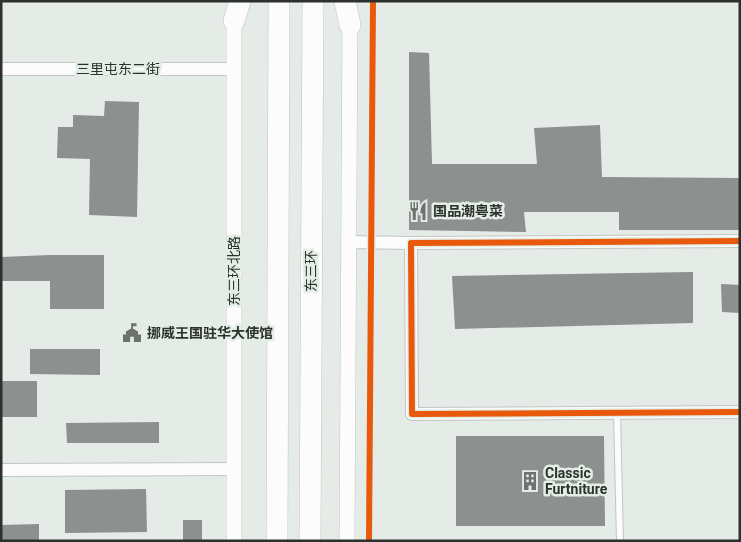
<svg xmlns="http://www.w3.org/2000/svg" width="741" height="542" font-family="Roboto,'Noto Sans SC',sans-serif">
  <rect width="100%" height="100%" fill="#e5ebe7"/>
  <!-- building -->
  <g fill="#8c908e">
    <polygon points="409,52 429,53 432,164 537,164 534,128 600,125 602,177 740,178 740,230 619,230 619,212 524,212 526,232 409,230"/>
    <polygon points="105,101 139,102 137,217 89,215 90,159 57,158 58,127 73,127 73,115 104,116"/>
    <polygon points="50,255 104,255 104,309 50,309 50,281 1,281 1,257"/>
    <polygon points="693,272 693,323 455,329 452,276"/>
    <polygon points="721,284 740,285 740,313 722,312"/>
    <polygon points="30,349 100,349 100,375 30,374"/>
    <rect x="1" y="381" width="36" height="36"/>
    <polygon points="159,422 159,443 67,443 66,423"/>
    <polygon points="456,436 604,436 605,526 456,526"/>
    <polygon points="146,489 147,532 65,533 65,490"/>
    <rect x="183" y="520" width="19" height="21"/>
    <polygon points="39,524 39,541 1,541 1,525"/>
  </g>
  <g fill="none" stroke-linecap="round" stroke-linejoin="round">
    <!-- service casing -->
    <g stroke="#c2c6c3" stroke-width="8">
      <polyline id="service" points="617,413 620,541"/>
    </g>
    <!-- minor casing -->
    <g stroke="#c2c6c3" stroke-width="14">
      <g id="minor">
        <polyline points="1,69 234,69"/>
        <polyline points="740,241 411,243 412,414 740,412"/>
        <polyline points="348,242 411,243"/>
        <polyline points="1,470 234,469"/>
      </g>
    </g>
    <!-- tertiary casing -->
    <g stroke="#c2c6c3" stroke-width="16">
      <g id="tertiary">
        <polyline points="234,541 234,13"/>
        <polyline points="347,541 350,15"/>
      </g>
    </g>
    <!-- trunk casing -->
    <g stroke="#c2c6c3" stroke-width="22">
      <g id="trunk">
        <polyline points="345,1 350,25"/>
        <polyline points="234,21 240,1"/>
        <polyline points="277,541 279,1"/>
        <polyline points="310,541 313,1"/>
      </g>
    </g>
    <!-- service -->
    <use href="#service" stroke="#fbfcfb" stroke-width="6"/>
    <!-- minor -->
    <use href="#minor" stroke="#fbfcfb" stroke-width="12"/>
    <!-- tertiary -->
    <use href="#tertiary" stroke="#fbfcfb" stroke-width="15"/>
    <!-- trunk -->
    <use href="#trunk" stroke="#fbfcfb" stroke-width="21"/>
    <!-- cycleway casing -->
    <g stroke="#e3ede6" stroke-width="9">
      <g id="cycleway">
        <polyline points="740,241 411,243 412,414 740,412"/>
        <polyline points="369,541 373,1"/>
      </g>
    </g>
    <!-- cycleway -->
    <use href="#cycleway" stroke="#e8590c" stroke-width="6"/>
  </g>
  <!-- icons -->
  <defs>
    <g id="restaurant-bare" transform="scale(1.5)"><path d="M-5-6h1v4h1v-4h1v4h1v-4h1v5L-1.5 .5V6h-2V.5L-5-1ZM5-6V6H3V1.5H1.5Q1.5-4 5-6Z" fill="#6d726f" stroke="#e3ede6" stroke-width="2.5" paint-order="stroke"/></g>
    <g id="civic-bare" transform="scale(1.5)"><path d="M-.6-6.5H3V-4.5H.6V-3L4-1V1h2V6H-6V1h2V-1L-.6-3ZM-1.2 2.5V6h2.4V2.5Z" fill="#6d726f" stroke="#e3ede6" stroke-width="2.5" paint-order="stroke"/></g>
    <g id="building-bare" transform="scale(1.5)"><path d="M-4-6H4V6H1V3H-1V6H-4ZM-2.5-4.3h1.7v1.8h-1.7ZM.8-4.3h1.7v1.8H.8ZM-2.5-1h1.7V.8h-1.7ZM.8-1h1.7V.8H.8Z" fill="#6d726f" stroke="#e3ede6" stroke-width="2.5" paint-order="stroke"/></g>
  </defs>
  <g fill-rule="evenodd">
    <use href="#restaurant-bare" x="418" y="211"/>
    <use href="#civic-bare" x="132" y="333"/>
    <use href="#building-bare" x="530" y="481"/>
  </g>
  <g text-anchor="middle" stroke-width="5" stroke-linejoin="round" paint-order="stroke">
    <!-- street labels -->
    <g font-size="14" fill="#2d312e" stroke="#e3ede6">
      <text x="118" y="74">三里屯东二街</text>
      <text transform="translate(234 271) rotate(-90)" y="5">东三环北路</text>
      <text transform="translate(311 271) rotate(-90)" y="5">东三环</text>
    </g>
    <!-- poi labels -->
    <g font-size="14" font-weight="bold" fill="#2d312e" stroke="#e3ede6" text-anchor="start">
      <text x="433" y="216">国品潮粤菜</text>
      <text x="147" y="338">挪威王国驻华大使馆</text>
      <text x="545" y="478">Classic<tspan x="545" dy="16">Furtniture</tspan></text>
    </g>
  </g>
  <!-- border -->
  <rect width="741" height="542" fill="none" stroke="#2d312e" stroke-width="5"/>
</svg>
